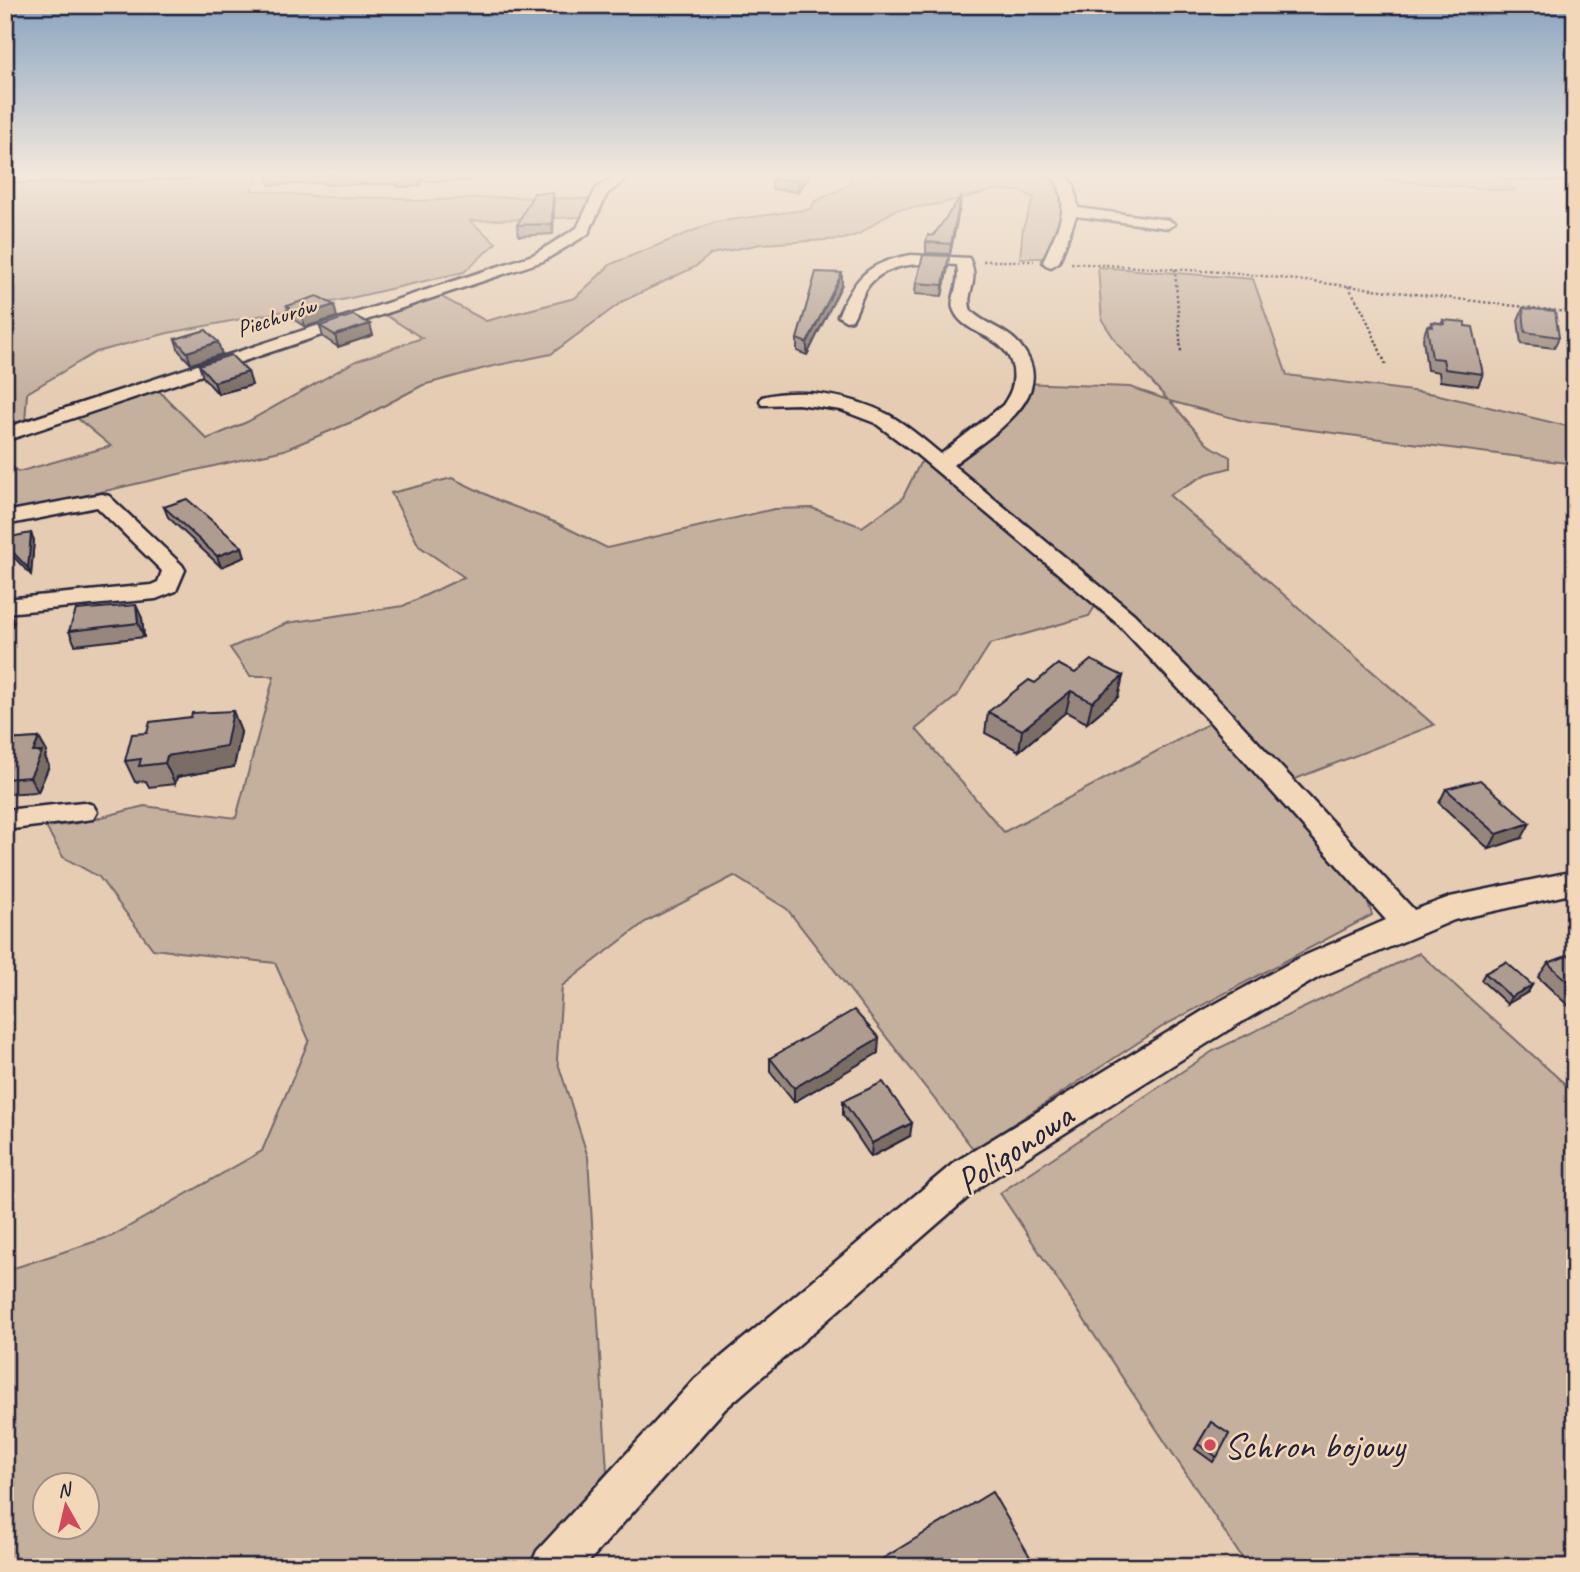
<svg xmlns="http://www.w3.org/2000/svg" width="1580" height="1572" font-family="Caveat,sans-serif">
  <rect width="100%" height="100%" fill="#e5ccb2"/>
  <filter id="ink" filterUnits="userSpaceOnUse"><feTurbulence type="fractalNoise" baseFrequency=".0143" numOctaves="2"/><feDisplacementMap in="SourceGraphic" scale="14" xChannelSelector="R" yChannelSelector="G"/><feConvolveMatrix kernelMatrix="1 2 1 2 8 2 1 2 1" color-interpolation-filters="sRGB"/></filter>
  <g filter="url(#ink)">
    <!-- green -->
    <g fill="#c5b09e" stroke="#74696c" stroke-width="2" fill-rule="evenodd">
      <path d="M852,174H1003L1055,178C1075,200 1055,234 1047,258H1020L1023,228L1034,198L1021,191L995,190L939,204L895,210L859,234L844,239L761,244L711,254L695,267L623,301L551,354L489,367L423,385L359,419L284,450L5,514V460L18,472L111,446L76,417L157,389L207,439L247,422L356,361L422,338L384,314L440,296L486,321L575,298L611,264L715,222L811,209L814,202L847,186Z"/>
      <polygon points="1314,174 1504,174 1515,191"/>
      <polygon points="260,175 251,190 324,197 401,198 415,201 504,197 589,199 581,217 470,221 496,243 464,272 342,300 168,333 96,352 27,393 25,423 5,429 6,180"/>
      <path d="M1098,267L1253,279L1287,375L1435,394L1575,428V464L1248,422L1170,401L1207,444L1230,457V468L1207,474L1169,495L1434,725L1290,781L1364,889L1372,915L1165,1025L974,1150L787,909L734,876L645,922L562,986L557,1060L588,1157L607,1472L524,1567H5V1271L112,1236L262,1151L309,1040L275,963L153,949L99,877L63,857L46,827L79,823L144,806L236,818L274,676H250L230,648L287,623L403,606L464,577L419,546L391,493L452,478L502,502L557,523L607,548L774,509L812,508L862,527L902,499L920,463L995,429L1019,383L1130,387L1168,400L1119,346L1102,320ZM1104,592L1214,721L1004,832L916,729L957,696L990,644L1089,616ZM46,1484H88V1526H46Z"/>
      <polygon points="1419,953 1575,1093 1575,1567 1248,1567 1000,1193 1213,1051"/>
    </g>
    <g fill="none" stroke-linecap="round" stroke-linejoin="round">
      <!-- minor casing -->
      <g stroke="#22223b" stroke-width="5">
        <g id="minor">
          <polygon points="5,174 197,174 191,178 5,182"/>
          <polygon points="617,174 633,174 607,194 588,234 543,261 5,441 5,428 533,255 577,228 596,189"/>
          <path d="M1051,174H1065L1074,185L1078,208L1168,220L1175,224L1168,228L1076,216L1059,262L1051,267L1046,265L1043,262C1056,230 1075,205 1051,174Z"/>
          <polygon points="1498,174 1575,174 1575,180 1504,178"/>
          <path d="M911,255L969,258C981,282 964,293 971,311C984,324 1003,328 1016,341C1067,394 989,436 953,465L1134,614L1228,710L1414,910L1450,897L1575,871V893L1454,920L1319,977L1230,1029L981,1186L725,1409L584,1567H530L537,1551L695,1379L955,1162L1206,1009L1297,959L1386,920L1210,722L1118,624L915,453L875,423L841,410L798,404L762,405L760,401L762,397C801,387 854,396 889,415C907,425 925,441 941,454L1003,405C1011,393 1015,384 1013,369C1007,332 962,337 953,308C950,298 961,284 957,265C927,263 890,260 869,285C861,295 859,309 852,320L846,321L838,316C855,277 867,263 911,255Z"/>
          <polygon points="102,494 109,496 182,565 185,570 176,591 156,599 5,613 5,599 151,585 158,582 162,571 97,507 5,525 5,512"/>
          <polygon points="83,802 93,805 97,812 93,819 5,830 5,810"/>
        </g>
      </g>
      <!-- path -->
      <g stroke="#22223b" stroke-width="2.5" stroke-dasharray="2.5 2.5" stroke-linecap="butt">
        <polyline points="983,261 1034,261"/>
        <polyline points="1071,263 1238,273 1575,313"/>
        <polyline points="1175,269 1181,352"/>
        <polyline points="1348,286 1363,311 1386,365"/>
      </g>
      <!-- minor -->
      <use href="#minor" fill="#f2d7b9" fill-rule="evenodd"/>
    </g>
    <!-- wall -->
    <g fill="#96867d" stroke="#22223b" stroke-width="2">
      <polygon points="267,174 473,174 470,181 422,181 420,186 398,187 398,184 326,185 325,183 269,185"/>
      <polygon points="811,174 798,192 772,189 772,179"/>
      <polygon points="553,193 554,203 553,234 519,236 517,225"/>
      <polygon points="960,206 950,254 926,253 926,242"/>
      <polygon points="948,267 942,296 915,294 916,283"/>
      <polygon points="842,284 807,355 797,351 797,339"/>
      <polygon points="287,306 337,317 305,327 290,317"/>
      <polygon points="1523,308 1559,337 1554,348 1521,344 1518,320"/>
      <polygon points="1443,320 1483,374 1478,386 1440,381 1439,372 1427,370 1423,338 1427,326 1430,326 1432,322 1442,323"/>
      <polygon points="320,326 373,335 338,347 323,337"/>
      <polygon points="175,339 222,354 191,364 179,351"/>
      <polygon points="199,365 248,372 252,385 218,394 203,377"/>
      <polygon points="164,507 242,547 245,557 221,567 168,517"/>
      <polygon points="5,538 34,540 31,575 5,548"/>
      <polygon points="142,618 144,637 75,645 69,631"/>
      <polygon points="1075,673 1123,676 1118,697 1087,723 1066,712 1019,751 985,733 988,712 1035,683"/>
      <polygon points="233,711 241,732 234,767 177,777 175,784 149,787 146,781 135,782 125,761 147,733 191,717"/>
      <polygon points="39,738 47,752 45,757 49,766 38,792 5,794 5,740"/>
      <polygon points="1446,789 1522,838 1489,849 1439,803"/>
      <polygon points="1575,953 1575,1012 1538,977 1548,963"/>
      <polygon points="1485,973 1532,985 1528,992 1507,1004 1481,980"/>
      <polygon points="878,1053 794,1102 770,1072 770,1058"/>
      <polygon points="843,1101 910,1136 871,1157 843,1115"/>
      <polygon points="1211,1422 1229,1434 1213,1462 1195,1449"/>
    </g>
    <!-- shaded-wall -->
    <g fill="#7a6d66" stroke="#22223b" stroke-width="2">
      <polygon points="419,174 421,174 422,181 420,186"/>
      <polygon points="803,174 811,174 798,192 798,181"/>
      <polygon points="553,193 554,203 553,234 552,224"/>
      <polygon points="961,196 960,206 950,254 951,244"/>
      <polygon points="949,256 948,267 942,296 943,285"/>
      <polygon points="842,273 842,284 807,355 807,343"/>
      <polygon points="334,305 337,317 305,327 302,315"/>
      <polygon points="370,324 373,335 338,347 335,335"/>
      <polygon points="218,342 222,354 191,364 187,352"/>
      <polygon points="248,372 252,385 218,394 214,382"/>
      <polygon points="31,533 34,540 31,575 28,568"/>
      <polygon points="242,547 245,557 221,567 217,556"/>
      <polygon points="136,605 142,618 144,637 138,623"/>
      <polygon points="7,609 14,622 5,640 5,611"/>
      <polygon points="1123,676 1118,697 1087,723 1092,702"/>
      <polygon points="1071,691 1066,712 1019,751 1022,730"/>
      <polygon points="233,711 241,732 234,767 177,777 175,784 165,763 167,756"/>
      <polygon points="39,738 47,752 45,757 49,766 38,792 30,777 33,752"/>
      <polygon points="1530,823 1522,838 1489,849 1497,834"/>
      <polygon points="1532,985 1528,992 1507,1004 1511,997"/>
      <polygon points="879,1038 878,1053 794,1102 794,1088"/>
      <polygon points="912,1123 910,1136 871,1157 872,1143"/>
    </g>
    <!-- building -->
    <g fill="#af9c91" stroke="#22223b" stroke-width="2">
      <polygon points="324,174 372,174 323,175"/>
      <polygon points="397,174 419,174 419,177 396,177"/>
      <polygon points="775,174 803,174 798,181 772,179"/>
      <polygon points="534,193 553,193 552,224 517,225"/>
      <polygon points="961,196 951,244 926,242 928,235 933,236"/>
      <polygon points="923,255 949,256 943,285 916,283"/>
      <polygon points="816,272 842,273 807,343 797,339"/>
      <polygon points="317,296 334,305 302,315 287,306"/>
      <polygon points="1523,308 1555,311 1559,337 1525,332"/>
      <polygon points="353,315 370,324 335,335 320,326"/>
      <polygon points="1443,320 1465,322 1465,326 1473,327 1483,374 1445,369 1443,359 1432,358 1427,326 1433,327 1432,322 1444,324"/>
      <polygon points="206,330 218,342 187,352 175,339"/>
      <polygon points="231,355 248,372 214,382 199,365"/>
      <polygon points="187,499 242,547 217,556 164,507"/>
      <polygon points="31,533 28,568 5,544 5,538"/>
      <polygon points="136,605 138,623 69,631 76,610"/>
      <polygon points="1091,660 1123,676 1092,702 1071,691 1022,730 988,712 1029,680 1035,683 1058,664 1075,673"/>
      <polygon points="233,711 226,746 167,756 165,763 139,766 141,759 125,761 132,734 147,733 150,722 191,717 192,713"/>
      <polygon points="39,738 33,752 42,752 30,777 5,779 5,740"/>
      <polygon points="1480,780 1530,823 1497,834 1446,789"/>
      <polygon points="1575,953 1575,989 1548,963"/>
      <polygon points="1506,962 1532,985 1511,997 1485,973"/>
      <polygon points="854,1010 879,1038 794,1088 770,1058"/>
      <polygon points="883,1082 912,1123 872,1143 843,1101"/>
      <polygon points="1211,1422 1229,1434 1217,1457 1198,1444"/>
      <polygon points="992,1492 1036,1567 869,1567"/>
    </g>
  </g>
  <!-- sky -->
  <linearGradient id="sky" x2="0" y2="1"><stop stop-color="#89a4c0"/><stop offset="0.44" stop-color="#f3e8dc"/><stop offset="1" stop-color="#f3e8dc" stop-opacity="0"/></linearGradient>
  <rect width="1580" height="395" fill="url(#sky)"/>
  <!-- markers -->
  <circle fill="#d1495b" stroke="#f2d7b9" stroke-width="2.5" cx="1210" cy="1445" r="7"/>
  <g text-anchor="middle" stroke-width="5" stroke-linejoin="round" paint-order="stroke">
    <!-- far-street labels -->
    <g font-size="24" fill="#22223b" stroke="#f2d7b9">
      <text transform="translate(276 317) rotate(-18)" y="8">Piechurów</text>
    </g>
    <!-- near-street labels -->
    <g font-size="37" fill="#22223b" stroke="#f2d7b9">
      <text transform="translate(1014 1148) rotate(-34)" y="13">Poligonowa</text>
    </g>
    <!-- near-poi labels -->
    <g font-size="37" fill="#22223b" stroke="#f2d7b9" text-anchor="start">
      <text x="1224" y="1458">Schron bojowy</text>
    </g>
  </g>
  <!-- margin -->
  <rect width="1580" height="1572" fill="none" stroke="#f2d7b9" stroke-width="28"/>
  <rect x="14" y="14" width="1552" height="1544" fill="none" stroke="#22223b" stroke-width="2.5" filter="url(#ink)"/>
  <!-- north arrow -->
  <g transform="translate(66 1506) rotate(352)"><circle r="33" fill="#f2d7b9" stroke="#9f8f87" stroke-width="2"/>
  <path d="M0-5L12 26L0 18L-12 26Z" fill="#d1495b"/>
  <text y="-10" font-size="19" font-weight="bold" text-anchor="middle" fill="#22223b">N</text>
  </g>
</svg>
